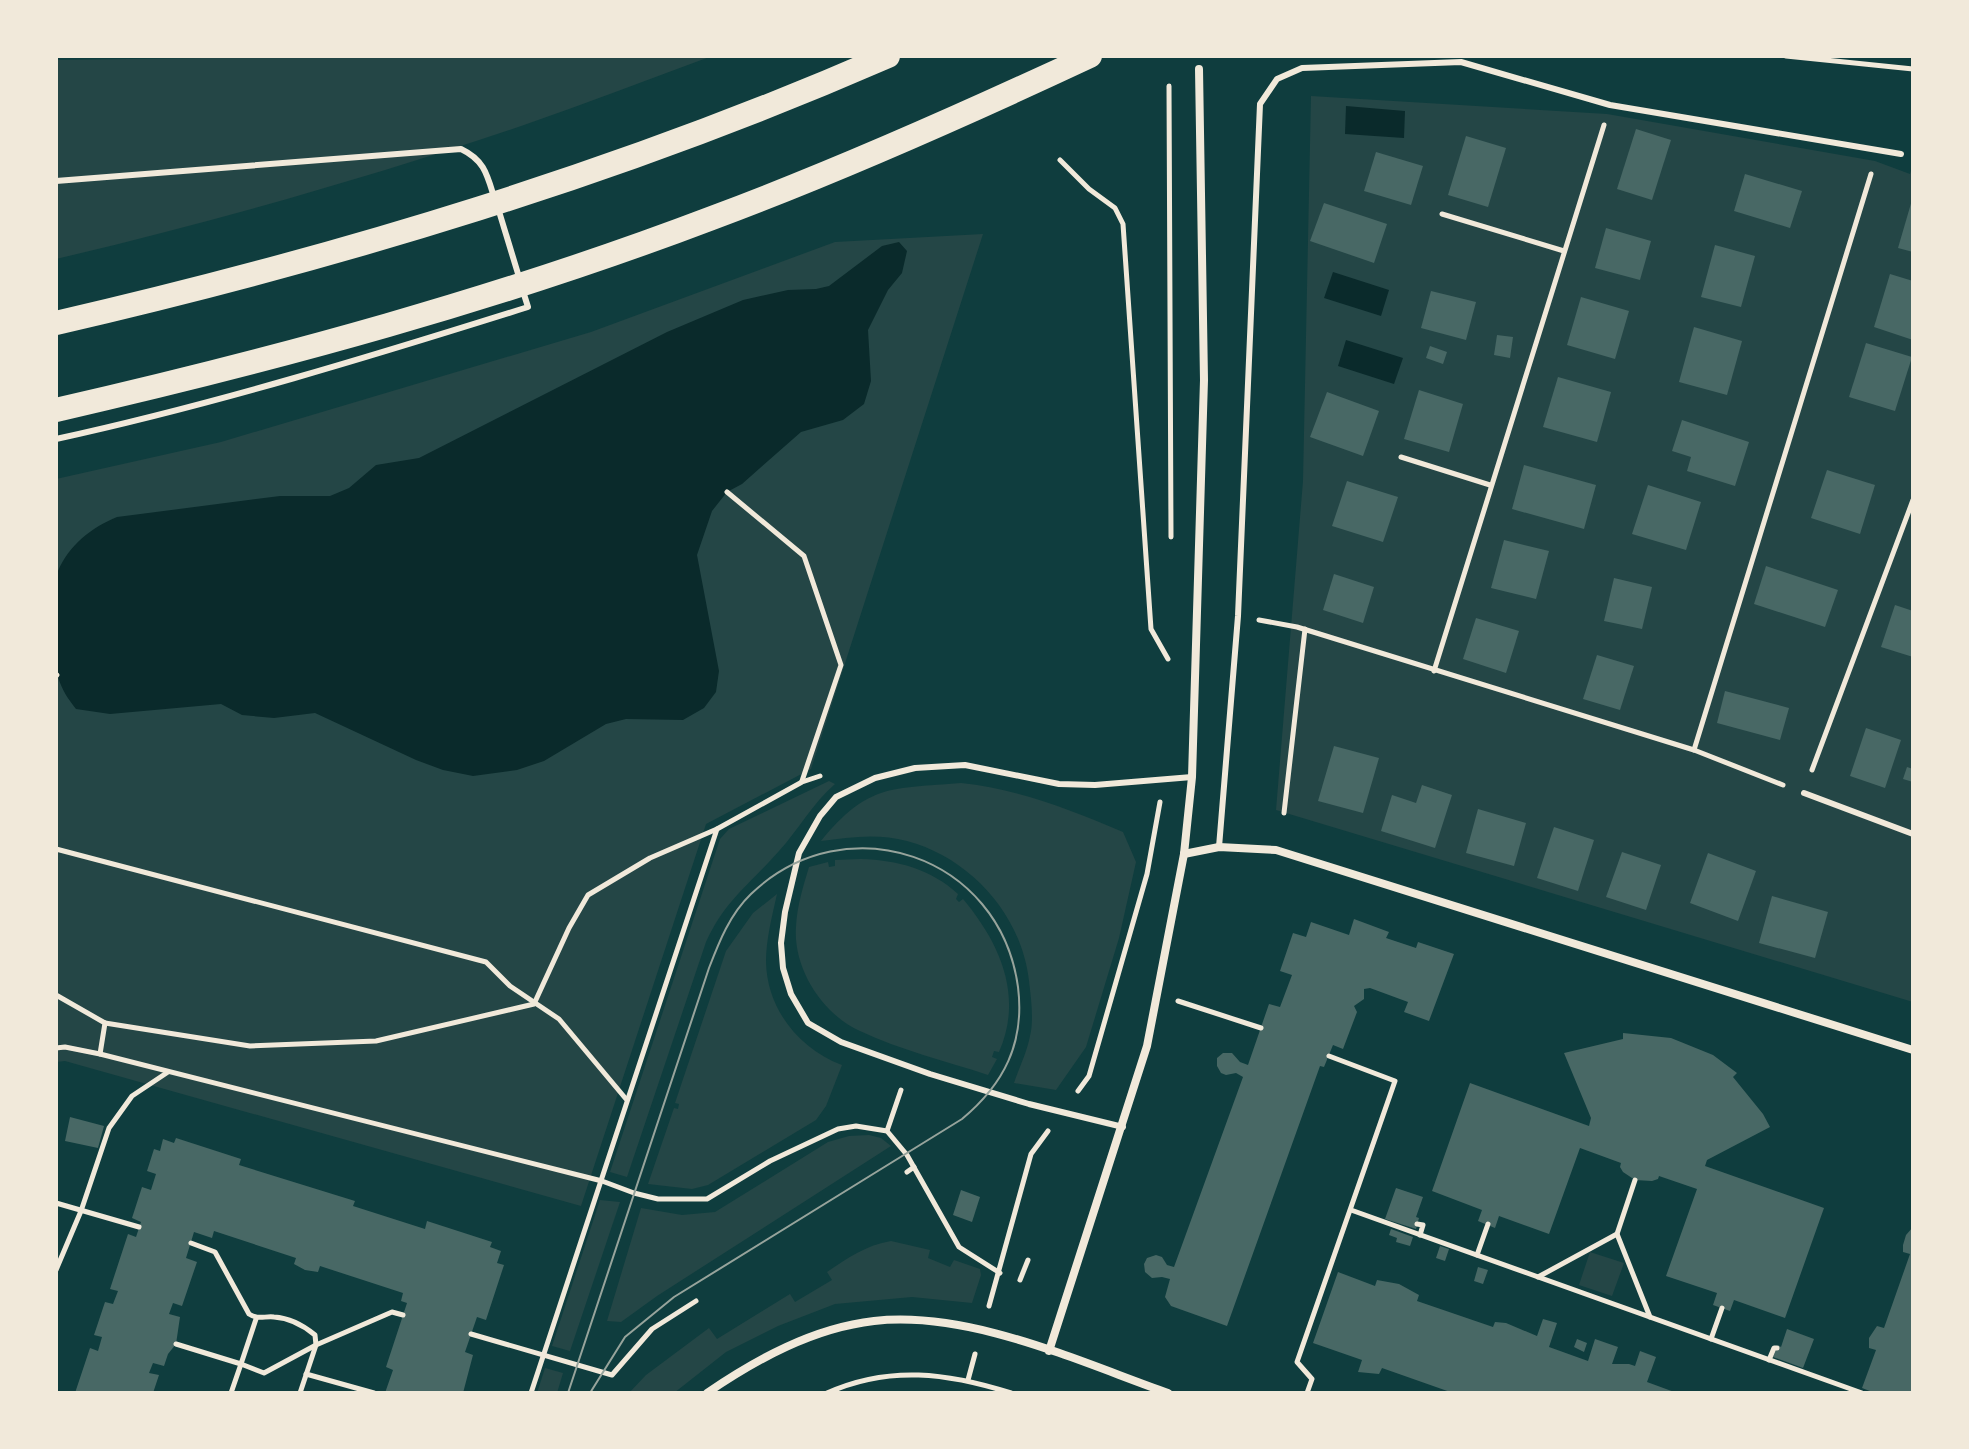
<svg xmlns="http://www.w3.org/2000/svg" width="1969" height="1449" font-family="Karla,sans-serif">
  <rect width="100%" height="100%" fill="#0f3d3e"/>
  <!-- green -->
  <g fill="#244646">
    <path d="M353,56H712C649,79 587,103 524,125C371,177 213,222 56,259V60Z"/>
    <polygon points="1311,96 1607,114 1875,161 1910,174 1913,164 1913,1002 1276,810 1303,481"/>
    <polygon points="983,234 811,769 706,824 581,1206 65,1061 56,1062 56,479 221,442 591,332 835,242"/>
    <path d="M829,781L835,784C812,804 799,829 779,851C750,884 725,900 706,942L627,1177L610,1172L720,839L729,829Z"/>
    <path d="M961,783C1018,789 1071,810 1123,832L1136,862L1119,938L1086,1047L1056,1090L1014,1083C1019,1068 1027,1052 1030,1036C1034,1020 1031,998 1029,981C1022,916 971,858 907,841C878,833 850,837 821,841C869,783 891,789 961,783Z"/>
    <path d="M861,859C897,860 931,869 958,894L956,899L959,902L963,899C999,942 1024,995 999,1052L994,1051L992,1057L997,1059L988,1075C946,1061 900,1050 860,1031C822,1014 793,968 796,927C797,906 803,887 809,867L828,862L829,867L835,866V860Z"/>
    <path d="M777,894C772,917 766,939 766,962C767,1009 799,1049 842,1065L826,1106L816,1120L708,1185L692,1189L648,1184L674,1108L678,1109L679,1104L675,1103L726,951L753,913Z"/>
    <polygon points="869,1135 881,1138 891,1146 657,1296 621,1322 607,1321 641,1208 682,1215 715,1212 828,1142 849,1136"/>
    <polygon points="600,1200 620,1202 570,1351 552,1346"/>
    <path d="M891,1241L930,1250L928,1258L950,1267L954,1260L980,1269L981,1275L972,1303L912,1297L835,1304L778,1326L726,1352L674,1393H629L646,1375L709,1328L717,1339L790,1294L795,1302L832,1280L827,1272C848,1258 866,1245 891,1241Z"/>
    <polygon points="1590,1252 1624,1263 1612,1296 1579,1285"/>
    <polygon points="545,1368 563,1373 557,1393 537,1393"/>
  </g>
  <!-- water -->
  <g fill="#0a2a2b">
    <polygon points="1346,106 1405,111 1404,138 1345,134"/>
    <path d="M899,242L907,251L902,273L888,290L868,330L871,381L864,404L843,420L801,432L742,484L727,492L712,511L697,555L719,671L716,692L704,708L683,720L626,719L606,724L544,761L517,770L473,776L443,770L416,760L315,713L274,718L242,715L221,704L110,714L76,709C68,699 62,690 58,677C54,662 53,584 58,571C69,545 92,527 117,517L280,496H330L349,488L376,465L419,458L667,332L743,300L788,290L816,289L829,286L882,246Z"/>
    <polygon points="1333,272 1389,290 1381,316 1324,298"/>
    <polygon points="1346,340 1403,358 1394,384 1338,366"/>
  </g>
  <!-- building -->
  <g fill="#486865">
    <polygon points="1636,129 1671,140 1652,200 1617,189"/>
    <polygon points="1466,136 1506,148 1488,207 1448,195"/>
    <polygon points="1376,152 1423,166 1411,205 1364,191"/>
    <polygon points="1745,174 1802,191 1790,228 1734,211"/>
    <polygon points="1912,200 1913,200 1913,252 1898,248"/>
    <polygon points="1324,203 1387,224 1374,263 1310,241"/>
    <polygon points="1606,228 1651,241 1640,280 1595,268"/>
    <polygon points="1715,245 1755,256 1741,307 1701,297"/>
    <polygon points="1890,274 1913,281 1913,340 1874,327"/>
    <polygon points="1431,291 1476,302 1466,340 1421,328"/>
    <polygon points="1581,297 1629,311 1615,359 1567,345"/>
    <polygon points="1694,327 1742,341 1727,395 1679,382"/>
    <polygon points="1497,335 1513,337 1510,358 1494,355"/>
    <polygon points="1866,343 1912,357 1895,411 1849,397"/>
    <polygon points="1430,346 1447,352 1443,364 1426,358"/>
    <polygon points="1558,377 1611,392 1597,442 1543,427"/>
    <polygon points="1419,390 1463,404 1449,452 1404,439"/>
    <polygon points="1327,392 1379,411 1363,456 1310,437"/>
    <polygon points="1682,420 1749,442 1735,486 1687,471 1691,457 1672,451"/>
    <polygon points="1524,465 1596,485 1584,529 1512,509"/>
    <polygon points="1827,470 1875,485 1860,534 1811,518"/>
    <polygon points="1347,481 1398,497 1383,542 1332,526"/>
    <polygon points="1648,485 1701,502 1686,550 1632,534"/>
    <polygon points="1504,540 1549,551 1536,599 1491,588"/>
    <polygon points="1766,566 1838,590 1825,627 1754,604"/>
    <polygon points="1334,574 1374,587 1363,623 1323,610"/>
    <polygon points="1614,578 1652,587 1642,629 1604,621"/>
    <polygon points="1895,605 1913,611 1913,657 1881,647"/>
    <polygon points="1476,618 1519,631 1506,673 1463,659"/>
    <polygon points="1597,655 1634,666 1620,710 1583,699"/>
    <polygon points="1725,691 1789,708 1780,740 1717,723"/>
    <polygon points="1866,728 1901,740 1885,788 1850,776"/>
    <polygon points="1334,746 1379,758 1363,813 1318,801"/>
    <polygon points="1907,767 1913,769 1913,782 1903,779"/>
    <polygon points="1422,785 1452,795 1435,848 1381,831 1392,795 1416,803"/>
    <polygon points="1478,809 1526,823 1514,866 1466,853"/>
    <polygon points="1554,827 1594,840 1578,891 1537,878"/>
    <polygon points="1622,852 1661,865 1646,910 1606,897"/>
    <polygon points="1708,853 1756,871 1738,921 1690,903"/>
    <polygon points="1772,896 1828,912 1815,958 1759,943"/>
    <polygon points="1354,919 1389,932 1386,938 1416,948 1418,942 1454,954 1429,1021 1404,1012 1408,1002 1370,988 1364,989 1364,999 1354,1006 1357,1012 1343,1049 1333,1045 1324,1067 1320,1066 1227,1326 1171,1306 1165,1297 1170,1279 1162,1277 1152,1278 1145,1272 1144,1264 1147,1258 1156,1255 1162,1257 1167,1265 1174,1267 1243,1077 1236,1073 1226,1075 1221,1073 1217,1066 1217,1058 1223,1053 1232,1053 1240,1062 1248,1065 1269,1004 1280,1007 1292,975 1280,971 1293,933 1306,937 1311,922 1349,935"/>
    <polygon points="1623,1033 1671,1038 1713,1055 1737,1073 1733,1077 1763,1114 1770,1127 1707,1160 1705,1166 1824,1208 1785,1318 1734,1300 1730,1311 1713,1305 1717,1293 1666,1276 1697,1189 1659,1176 1658,1179 1652,1181 1635,1180 1623,1172 1620,1167 1621,1163 1580,1148 1549,1234 1499,1216 1495,1228 1478,1221 1482,1210 1432,1191 1470,1083 1589,1126 1591,1118 1564,1053 1623,1039"/>
    <polygon points="70,1117 104,1126 98,1148 65,1141"/>
    <polygon points="176,1138 241,1159 239,1165 355,1201 353,1206 425,1229 427,1221 492,1242 490,1247 501,1251 497,1263 504,1265 486,1320 477,1317 465,1352 473,1355 463,1393 385,1393 393,1370 386,1367 407,1303 401,1301 403,1293 320,1266 318,1272 305,1270 294,1264 296,1258 214,1231 212,1238 194,1232 186,1258 197,1262 182,1306 173,1303 169,1314 180,1317 176,1344 168,1354 164,1366 153,1363 149,1373 159,1375 153,1393 75,1393 90,1348 98,1351 102,1337 94,1335 105,1302 113,1304 118,1291 110,1289 128,1234 136,1237 141,1222 132,1218 142,1187 151,1190 156,1174 147,1171 154,1149 160,1151 163,1139 174,1143"/>
    <polygon points="1396,1188 1423,1197 1416,1217 1419,1218 1416,1229 1385,1219"/>
    <polygon points="961,1190 980,1197 972,1222 953,1215"/>
    <polygon points="1913,1227 1913,1393 1875,1393 1862,1388 1876,1350 1869,1348 1869,1338 1877,1326 1884,1328 1910,1254 1903,1252 1903,1245 1906,1235"/>
    <polygon points="1391,1229 1413,1237 1410,1246 1396,1242 1397,1238 1389,1235"/>
    <polygon points="1440,1246 1449,1249 1445,1261 1436,1258"/>
    <polygon points="1478,1267 1488,1270 1483,1284 1474,1281"/>
    <polygon points="1338,1272 1375,1286 1377,1280 1399,1284 1419,1295 1417,1301 1493,1327 1495,1322 1506,1323 1537,1336 1543,1319 1557,1323 1549,1347 1588,1361 1595,1339 1618,1347 1612,1364 1629,1364 1635,1366 1640,1351 1656,1357 1647,1382 1677,1393 1453,1393 1382,1368 1379,1374 1358,1372 1362,1360 1313,1343"/>
    <polygon points="1787,1329 1814,1339 1803,1368 1773,1357 1778,1345 1781,1347"/>
    <polygon points="1577,1339 1587,1343 1584,1352 1574,1347"/>
  </g>
  <g fill="none" stroke-linecap="round" stroke-linejoin="round">
    <!-- path -->
    <g stroke="#f1e9da" stroke-width="5">
      <polyline points="1786,56 1913,69"/>
      <polyline points="1169,86 1171,537"/>
      <polyline points="1060,160 1089,189 1115,208 1123,224 1151,629 1168,659"/>
      <polyline points="1442,214 1564,251"/>
      <polyline points="1401,457 1490,485"/>
      <polyline points="727,492 804,556 841,665 802,781"/>
      <polyline points="1259,620 1297,627 1694,750 1783,785"/>
      <polyline points="1434,671 1604,125"/>
      <polyline points="56,676 57,675"/>
      <polyline points="1694,750 1871,174"/>
      <polyline points="1812,770 1913,500"/>
      <polyline points="1284,813 1305,629"/>
      <polyline points="56,849 486,962 510,986 559,1019 626,1099"/>
      <polyline points="56,995 105,1023 100,1054"/>
      <polyline points="1178,1001 1261,1028"/>
      <polyline points="105,1023 250,1046 376,1041 534,1004 569,928 588,895 650,858 717,829"/>
      <polyline points="56,1048 65,1047 100,1054 602,1181 634,1193 658,1199 707,1199 770,1161 838,1129 856,1126 887,1131 907,1155 959,1247 1000,1273"/>
      <polyline points="1078,1091 1089,1076 1147,874 1160,802"/>
      <polyline points="887,1131 901,1090"/>
      <polyline points="907,1172 914,1167"/>
      <polyline points="1635,1180 1617,1234 1650,1317"/>
      <polyline points="56,1203 139,1227"/>
      <polyline points="1351,1210 1862,1393"/>
      <polyline points="1417,1224 1423,1225 1420,1235"/>
      <path d="M191,1243L215,1252L249,1314C258,1320 264,1316 274,1317C290,1318 303,1325 315,1335L316,1345L300,1393"/>
      <polyline points="1477,1255 1488,1224"/>
      <polyline points="56,1270 81,1211 109,1128 132,1096 168,1072"/>
      <polyline points="1538,1277 1617,1234"/>
      <polyline points="1020,1280 1028,1260"/>
      <polyline points="989,1306 1031,1154 1048,1131"/>
      <polyline points="471,1334 612,1375 652,1329 696,1301"/>
      <polyline points="1711,1339 1722,1308"/>
      <polyline points="176,1344 241,1364 256,1319"/>
      <polyline points="1769,1360 1774,1348 1777,1348"/>
      <polyline points="306,1374 374,1393"/>
      <polyline points="968,1380 975,1354"/>
      <polyline points="231,1393 241,1364 264,1373 316,1345 392,1312 403,1315"/>
      <polyline points="531,1393 717,829 802,782 820,776"/>
      <path d="M827,1393C889,1365 948,1373 1011,1393"/>
      <polyline points="1307,1393 1312,1379 1297,1362 1395,1081 1329,1056"/>
    </g>
    <!-- service -->
    <g stroke="#f1e9da" stroke-width="6">
      <path d="M56,181L461,149C484,160 487,174 494,197"/>
      <polyline points="498,208 519,277"/>
      <path d="M56,439C216,404 372,356 528,307L522,288"/>
      <polyline points="1804,793 1913,834"/>
      <polyline points="1219,847 1238,616 1260,104 1277,79 1302,68 1461,62 1610,105 1901,154"/>
      <polyline points="1123,1127 1029,1104 930,1074 841,1042 808,1023 791,994 783,968 781,943 785,912 799,853 820,816 836,797 875,778 915,768 965,765 1059,784 1095,785 1192,777"/>
    </g>
    <!-- minor -->
    <g stroke="#f1e9da" stroke-width="8">
      <polyline points="1184,854 1219,847 1276,850 1913,1050"/>
      <polyline points="1049,1351 1147,1046 1184,854 1192,777 1204,380 1199,69"/>
      <path d="M707,1393C757,1359 813,1328 874,1321C969,1310 1080,1362 1168,1393"/>
    </g>
    <!-- motorway -->
    <g stroke="#f1e9da" stroke-width="24">
      <path d="M56,323C341,257 620,173 888,56"/>
      <path d="M56,410C278,359 499,299 712,218C841,170 966,114 1090,56"/>
    </g>
    <!-- tram -->
    <path stroke="#97a49c" stroke-width="2" d="M568,1393L709,968C719,942 730,914 751,894C846,803 1000,855 1018,987C1025,1043 1004,1084 962,1119L674,1297L625,1337L590,1393"/>
  </g>
  <!-- border -->
  <rect width="1969" height="1449" fill="none" stroke="#f1e9da" stroke-width="116"/>
</svg>
